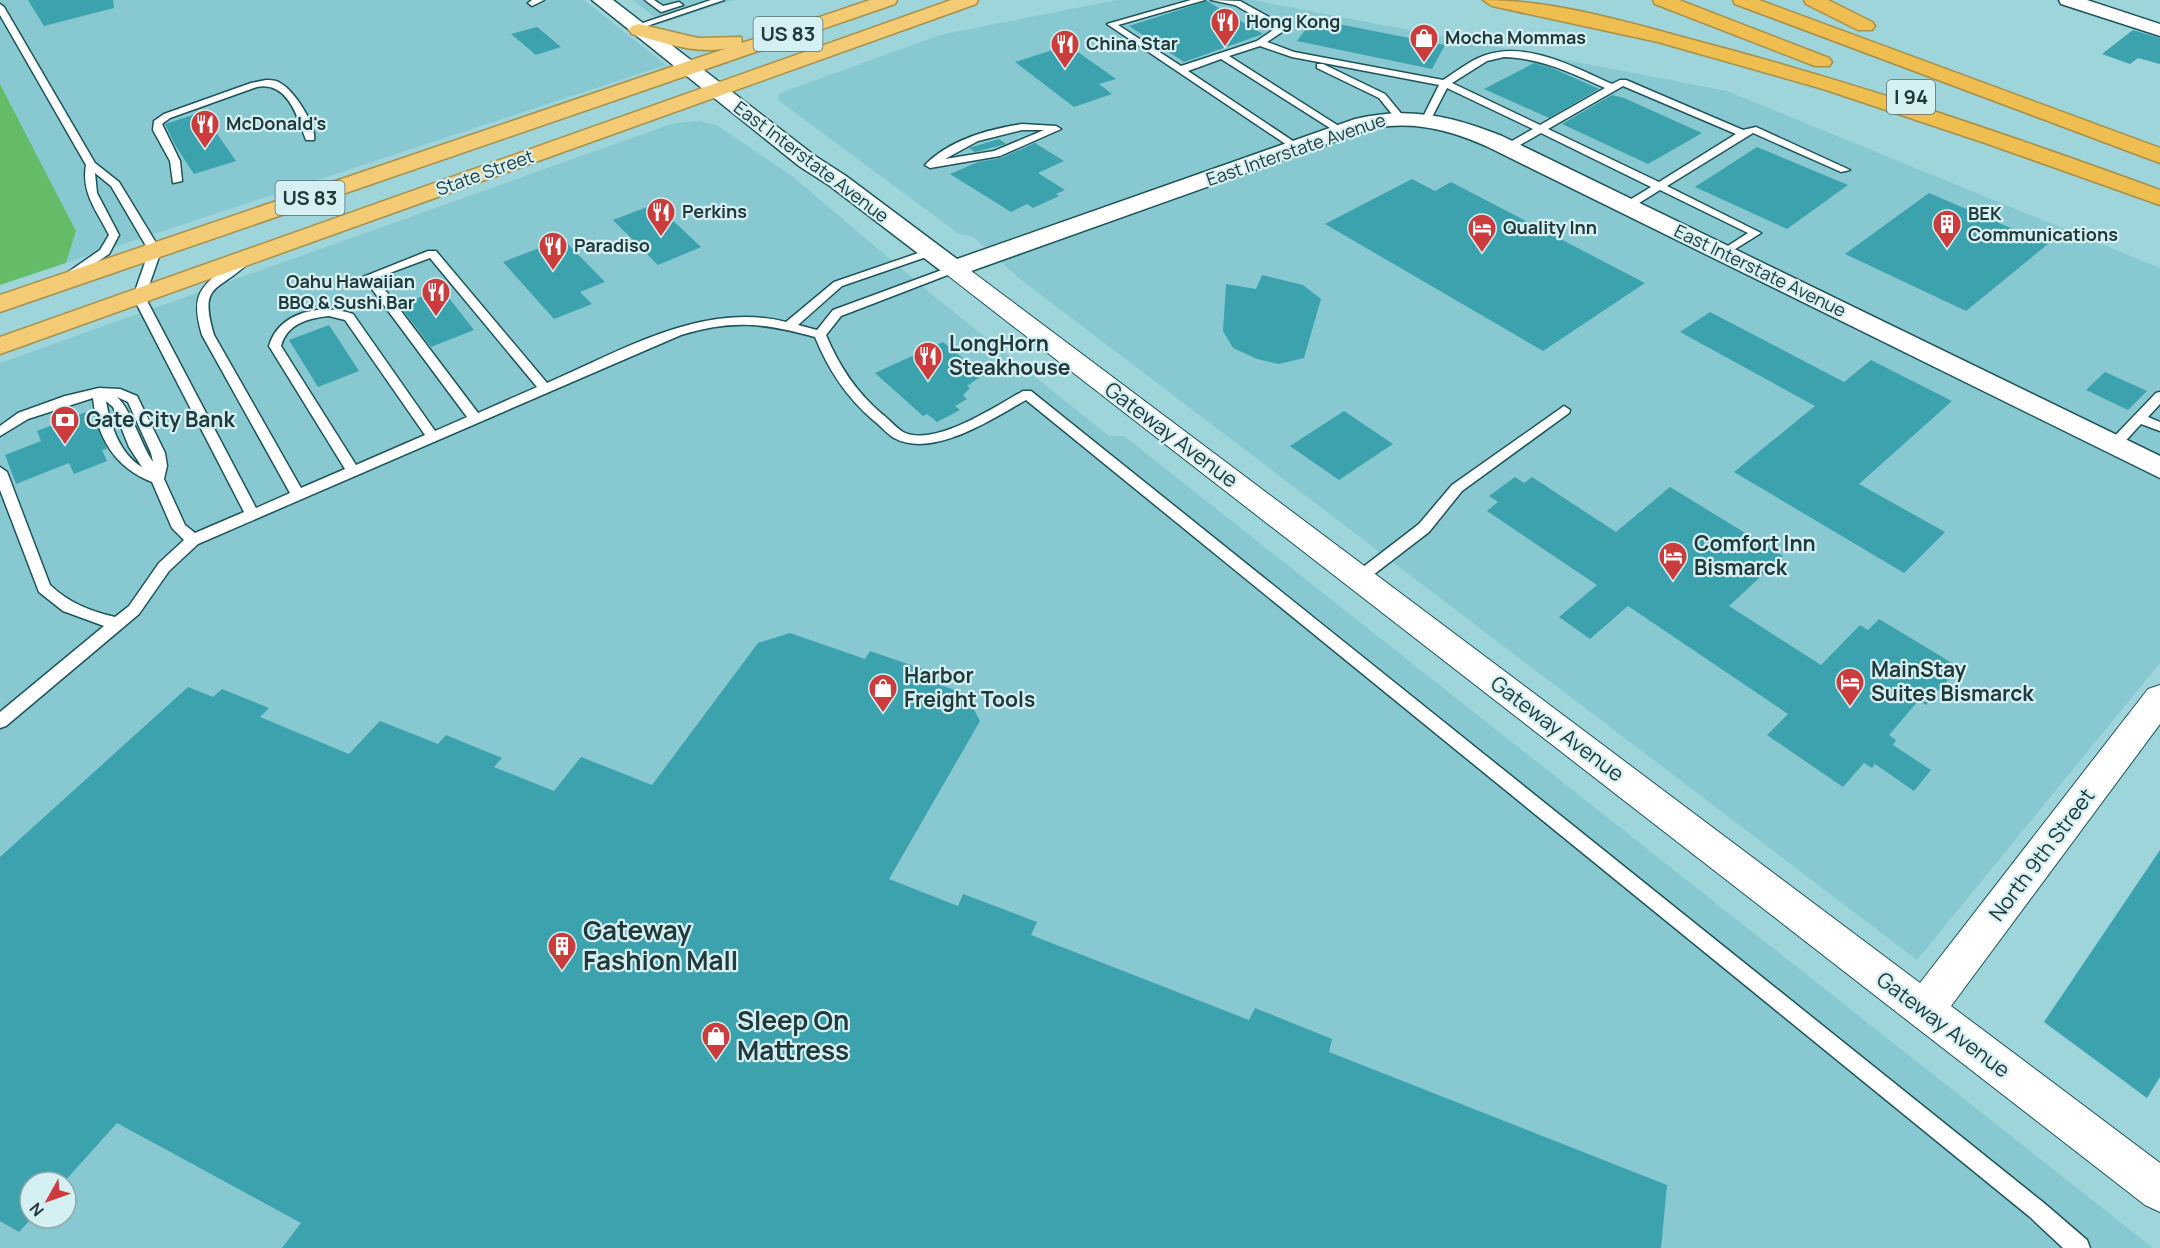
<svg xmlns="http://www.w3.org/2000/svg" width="2160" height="1248" font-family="Manrope,sans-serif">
  <rect width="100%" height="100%" fill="#9dd5db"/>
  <!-- built -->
  <g fill="#88c9d1" fill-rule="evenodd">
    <polygon points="0,0 584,0 666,65 66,263 76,231 0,84"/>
    <polygon points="632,0 733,0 663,23"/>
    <polygon points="1117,0 1252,0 1727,91 2160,268 2160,663 1917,960 1020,279 973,237 959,234 778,100 780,93 940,35"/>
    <path d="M701,121L718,126L792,176L930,293L1109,436H1124L2153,1248H0V363L674,123ZM30,1182H66V1218H30Z"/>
  </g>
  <!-- green -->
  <polygon fill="#64bc69" points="0,84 76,231 66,263 0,285"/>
  <!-- building -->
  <g fill="#3ca2ad">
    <polygon points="28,0 113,0 114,8 44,26"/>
    <polygon points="1207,1 1263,34 1184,62 1129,26"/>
    <polygon points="1313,19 1445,45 1432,69 1297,41"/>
    <polygon points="537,27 561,47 536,55 511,34"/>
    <polygon points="2133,30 2160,38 2160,64 2138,58 2130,64 2102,54"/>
    <polygon points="1068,45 1116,79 1099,84 1112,94 1074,107 1015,62"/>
    <polygon points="1534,63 1552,68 1599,89 1549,118 1484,89"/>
    <polygon points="1612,95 1624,98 1702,133 1648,164 1562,124"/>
    <polygon points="202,112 236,161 194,174 175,145 165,124"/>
    <polygon points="999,139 1006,144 975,152 969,148"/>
    <polygon points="1035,143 1064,161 1038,173 1065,190 1056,194 1059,196 1033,208 1027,204 1011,212 950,174 978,162 1001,158"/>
    <polygon points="1757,147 1848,185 1787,229 1695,187"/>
    <polygon points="1412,179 1435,191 1451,182 1645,283 1543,351 1325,224"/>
    <polygon points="1929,193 2048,244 1966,311 1845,254"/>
    <polygon points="655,204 682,229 701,247 658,265 613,220"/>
    <polygon points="563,239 605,282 580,292 592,304 554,319 503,262"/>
    <polygon points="1262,275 1303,285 1321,299 1304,358 1279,364 1257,359 1233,348 1223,331 1226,284 1256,289"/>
    <polygon points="442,289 474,330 431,347 399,305"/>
    <polygon points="1710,312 1844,382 1871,360 1952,401 1859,484 1945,532 1904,573 1734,472 1815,406 1680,332"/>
    <polygon points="329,325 359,371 318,387 289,340"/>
    <polygon points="943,342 983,375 967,386 970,388 963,395 967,399 955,406 960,410 937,422 927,414 923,416 875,373"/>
    <polygon points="2105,372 2147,391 2128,410 2086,390"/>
    <polygon points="1344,411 1393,444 1339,480 1290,446"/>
    <polygon points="86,412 90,422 95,420 107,449 102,450 107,461 74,474 69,463 16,484 5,455 41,441 37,431"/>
    <polygon points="1515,477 1524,483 1532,477 1616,532 1670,487 1783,556 1729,606 1821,665 1860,625 1868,630 1879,619 1952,663 1942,675 1948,680 1926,705 1919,700 1889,735 1896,740 1893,745 1931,770 1914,791 1875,764 1872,768 1864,763 1843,787 1767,735 1788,714 1628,606 1590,639 1559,617 1597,585 1487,511 1498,502 1489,496"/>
    <polygon points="790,633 865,659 870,651 931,672 926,680 966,694 980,721 889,879 958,906 963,894 1037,922 1031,935 1249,1020 1255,1008 1332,1039 1329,1052 1667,1185 1661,1248 282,1248 301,1223 117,1123 64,1182 30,1182 32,1218 19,1232 0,1221 0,857 188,687 213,697 222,689 269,708 260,717 349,754 380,721 438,744 446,735 502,758 494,767 554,791 581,757 652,785 758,643"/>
    <polygon points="2160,850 2160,1077 2147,1098 2044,1022"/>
  </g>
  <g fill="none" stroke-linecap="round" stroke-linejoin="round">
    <!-- service casing -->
    <g stroke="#1d555b" stroke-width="3">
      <g id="service">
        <polygon points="544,0 532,6 528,3 532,0"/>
        <polygon points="645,0 654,0 663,6 679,2 683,5 661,12"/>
        <polygon points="711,0 724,0 638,29 631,27"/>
        <path d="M1191,0H1205L1118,25L1181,66L1257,41L1276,28L1235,5L1211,0L1240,1L1285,26V30L1267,42L1294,52L1443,80C1456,72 1469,61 1483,56C1526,40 1574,67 1612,84L1620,80H1626L1743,130L1756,127L1850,170L1841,172L1753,133L1667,186L1761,233L1724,256L1718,253L1720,251L1748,233L1660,190L1631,208H1623V204L1651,187L1541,133L1511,150H1503V146L1533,129L1447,88L1430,121H1424L1422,119L1439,85L1292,57L1260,46L1229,56L1345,130L1346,132L1341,135L1221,59L1188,71L1302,147L1293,149L1107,24ZM1504,57C1541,58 1572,73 1605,88L1540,125L1452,83L1487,61ZM1623,86L1736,134L1659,182L1548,129Z"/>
        <path d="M0,4L4,7L95,163L119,182L161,251L145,297L256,508L290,493L202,335C192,301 196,288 226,268C233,263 239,258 247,260L249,262C219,293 198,281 214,335L301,488L345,469L269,346C279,311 323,303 353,314L435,431L467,417L363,277L428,251H436L547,383C621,351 703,301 786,322L834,282L927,250H935V254L842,286L798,325L817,330L833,310L950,267H958V271L841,316L826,335C839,366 856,392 882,414C889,419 895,427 903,432C934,448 996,406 1023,391H1031L2044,1203L2087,1240L2090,1248H2063L2030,1217L1026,400C992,419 933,459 894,438C886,433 880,425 873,420C846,397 828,369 815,337C764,323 732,319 681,335L198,544L169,571L139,614L6,726L0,728V712L104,626L63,611L39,592L0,490V467L7,472L50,585C69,603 90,611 115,617L129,606L159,563L184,540L172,528L152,482C114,467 97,437 93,398L28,419L0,436V426L18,413L65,396L99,388L120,389L137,396L165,453L167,466L164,479L185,525L195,533L244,512L133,297L149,251L111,186L95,173L97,193L119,235L109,254L74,277H66L64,275L100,250L109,235C97,211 81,193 86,165L0,15ZM430,258L537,387L478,413L376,278ZM329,316L345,320L425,435L356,465L281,346C287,324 308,318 329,316ZM117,397L128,402L151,453L153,462C140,443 132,411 117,397ZM106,401L113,407L129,447L142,467C120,454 110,425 106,401Z"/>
        <polygon points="1317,64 1323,64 1385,94 1404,117 1396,119 1379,98 1317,68"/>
        <path d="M266,80C271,80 276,80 280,83C294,90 317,126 314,140H306C298,118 288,81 257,87L170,118L162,124L180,161L182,181L173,183L170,161L153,130L154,121L164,114L251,83Z"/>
        <path d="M1022,124L1056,126L1061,129L1000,156L930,168L925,165C949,140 989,129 1022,124ZM1022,130H1044L994,151L945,159L978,141Z"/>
        <polygon points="2160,392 2160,404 2148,417 2160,422 2160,431 2141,424 2119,448 2109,448 2107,445 2109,442 2156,393"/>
        <polygon points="1564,406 1570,410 1569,413 1462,491 1429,532 1364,582 1354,582 1352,578 1354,574 1419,524 1452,485"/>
      </g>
    </g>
    <!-- minor casing -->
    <g stroke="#1d555b" stroke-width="2">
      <polygon id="minor" points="954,262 962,264 1920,983 2148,689 2160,685 2160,724 1951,1006 2160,1163 2160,1212 2145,1205 946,274 942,269 946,264"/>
    </g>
    <!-- tertiary casing -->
    <g stroke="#1d555b" stroke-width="3">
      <g id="tertiary">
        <path d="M592,0H613L815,156L846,176L957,259L1355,119C1408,106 1453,116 1502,136L2160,456V478L1486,146C1447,129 1411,120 1369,129L963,274L954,276L945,274L830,186L799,166Z"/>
        <polygon points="2059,0 2087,0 2160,24 2160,36 2061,4"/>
      </g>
    </g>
    <!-- trunk casing -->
    <g stroke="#a78f4a" stroke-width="3">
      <g id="trunk">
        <path d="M870,0H897L895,4L0,312V295L727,48C696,55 662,42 632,34L629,30L632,26L639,24L698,38L741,37L742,43Z"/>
        <polygon points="951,0 978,0 976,4 0,354 0,337"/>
      </g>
    </g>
    <!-- motorway casing -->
    <g stroke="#a78f4a" stroke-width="3">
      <g id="motorway">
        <path d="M1483,0C1556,0 1630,23 1701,42C1857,83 2009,135 2160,190V205L1988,144L1823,89L1658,42L1492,6Z"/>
        <polygon points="1653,0 1679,0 1829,58 1832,62 1829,66 1815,66 1655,4"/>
        <polygon points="1733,0 1759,0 2160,148 2160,163 1735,4"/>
        <polygon points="1804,0 1828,0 1872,22 1875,26 1872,30 1858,30 1806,4"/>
      </g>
    </g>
    <!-- service -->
    <use href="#service" fill="#fff" fill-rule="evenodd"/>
    <!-- minor -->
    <use href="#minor" fill="#fff" fill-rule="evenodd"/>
    <!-- tertiary -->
    <use href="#tertiary" fill="#fff" fill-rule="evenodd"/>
    <!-- trunk -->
    <use href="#trunk" fill="#f2cb74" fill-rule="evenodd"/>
    <!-- motorway -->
    <use href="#motorway" fill="#efbe51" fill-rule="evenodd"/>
  </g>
  <!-- icons -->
  <defs>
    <g id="restaurant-pin" transform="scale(1.5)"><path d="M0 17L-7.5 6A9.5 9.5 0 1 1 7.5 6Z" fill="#cb3c3d" stroke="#d4f0f3"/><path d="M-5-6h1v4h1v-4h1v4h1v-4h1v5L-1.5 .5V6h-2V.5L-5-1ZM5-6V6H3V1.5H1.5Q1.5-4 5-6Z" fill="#fff"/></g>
    <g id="shop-pin" transform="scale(1.5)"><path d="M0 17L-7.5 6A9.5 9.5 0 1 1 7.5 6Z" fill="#cb3c3d" stroke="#d4f0f3"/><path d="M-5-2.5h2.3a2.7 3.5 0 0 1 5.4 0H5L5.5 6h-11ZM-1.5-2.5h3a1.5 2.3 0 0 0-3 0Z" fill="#fff"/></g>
    <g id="building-pin" transform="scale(1.5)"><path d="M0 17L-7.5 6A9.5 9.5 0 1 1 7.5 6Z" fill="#cb3c3d" stroke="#d4f0f3"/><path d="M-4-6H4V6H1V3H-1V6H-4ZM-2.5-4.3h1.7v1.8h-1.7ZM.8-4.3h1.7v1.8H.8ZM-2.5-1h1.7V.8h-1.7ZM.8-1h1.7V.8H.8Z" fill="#fff"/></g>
    <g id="hotel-pin" transform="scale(1.5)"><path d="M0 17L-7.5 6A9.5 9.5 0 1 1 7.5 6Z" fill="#cb3c3d" stroke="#d4f0f3"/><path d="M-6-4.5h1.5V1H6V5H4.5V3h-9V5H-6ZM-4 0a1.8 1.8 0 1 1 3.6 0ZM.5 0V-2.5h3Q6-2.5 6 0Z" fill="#fff"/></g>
    <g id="bank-pin" transform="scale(1.5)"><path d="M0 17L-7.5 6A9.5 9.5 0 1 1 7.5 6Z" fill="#cb3c3d" stroke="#d4f0f3"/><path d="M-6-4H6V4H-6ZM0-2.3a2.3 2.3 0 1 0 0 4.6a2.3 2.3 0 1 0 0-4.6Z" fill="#fff"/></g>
  </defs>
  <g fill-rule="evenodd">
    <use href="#restaurant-pin" x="1225" y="22"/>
    <use href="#shop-pin" x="1424" y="38"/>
    <use href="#restaurant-pin" x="1065" y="44"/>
    <use href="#restaurant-pin" x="205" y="124"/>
    <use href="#restaurant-pin" x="661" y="212"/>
    <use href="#building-pin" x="1947" y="224"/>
    <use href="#hotel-pin" x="1482" y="228"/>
    <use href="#restaurant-pin" x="553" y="246"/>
    <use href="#restaurant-pin" x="436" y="292"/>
    <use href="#restaurant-pin" x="928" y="356"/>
    <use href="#bank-pin" x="65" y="420"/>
    <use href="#hotel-pin" x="1673" y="556"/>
    <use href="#hotel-pin" x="1850" y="682"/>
    <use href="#shop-pin" x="883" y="688"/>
    <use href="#building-pin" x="562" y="946"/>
    <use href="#shop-pin" x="716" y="1036"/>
  </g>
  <g text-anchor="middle" stroke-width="4.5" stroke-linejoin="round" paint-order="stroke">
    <!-- far-poi labels -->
    <g font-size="18" font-weight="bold" fill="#22393c" stroke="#d4f0f3" text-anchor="start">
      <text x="1246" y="28">Hong Kong</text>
      <text x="1445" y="44">Mocha Mommas</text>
      <text x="1086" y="50">China Star</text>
      <text x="226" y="130">McDonald's</text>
      <text x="682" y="218">Perkins</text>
      <text x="1968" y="220">BEK<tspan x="1968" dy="21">Communications</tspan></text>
      <text x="1503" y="234">Quality Inn</text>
      <text x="574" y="252">Paradiso</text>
      <text x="415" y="288" text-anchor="end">Oahu Hawaiian<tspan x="415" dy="21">BBQ &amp; Sushi Bar</tspan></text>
    </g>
    <!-- far-street labels -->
    <g font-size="18" fill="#22393c" stroke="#d4f0f3">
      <text transform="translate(1296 150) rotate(-19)" y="6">East Interstate Avenue</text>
      <text transform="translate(811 162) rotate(37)" y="6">East Interstate Avenue</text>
      <text transform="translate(485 173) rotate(-20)" y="6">State Street</text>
      <text transform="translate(1760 271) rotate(26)" y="6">East Interstate Avenue</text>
    </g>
    <!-- shield labels -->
    <g fill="#d4f0f3" stroke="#577073" stroke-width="1.5">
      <rect x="753.5" y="17" width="69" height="34" rx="4.5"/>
      <rect x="1887" y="80" width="48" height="34" rx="4.5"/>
      <rect x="275.5" y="181" width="69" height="34" rx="4.5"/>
    </g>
    <g font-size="20" font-weight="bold" fill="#22393c">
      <text x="788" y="41">US 83</text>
      <text x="1911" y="104">I 94</text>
      <text x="310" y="205">US 83</text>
    </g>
    <!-- poi labels -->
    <g font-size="21" font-weight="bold" fill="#22393c" stroke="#d4f0f3" text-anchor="start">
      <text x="949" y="351">LongHorn<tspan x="949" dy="24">Steakhouse</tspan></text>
      <text x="86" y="427">Gate City Bank</text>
      <text x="1694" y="551">Comfort Inn<tspan x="1694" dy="24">Bismarck</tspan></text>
      <text x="1871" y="677">MainStay<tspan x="1871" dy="24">Suites Bismarck</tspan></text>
      <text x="904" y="683">Harbor<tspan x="904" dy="24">Freight Tools</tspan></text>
    </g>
    <!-- street labels -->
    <g font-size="21" fill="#22393c" stroke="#d4f0f3">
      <text transform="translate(1171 435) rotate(37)" y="7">Gateway Avenue</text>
      <text transform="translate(1557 729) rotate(37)" y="7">Gateway Avenue</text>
      <text transform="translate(2042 855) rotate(-53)" y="7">North 9th Street</text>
      <text transform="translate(1943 1025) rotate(37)" y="7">Gateway Avenue</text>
    </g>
    <!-- near-poi labels -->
    <g font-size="26" font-weight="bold" fill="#22393c" stroke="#d4f0f3" text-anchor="start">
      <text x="583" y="940">Gateway<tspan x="583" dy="30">Fashion Mall</tspan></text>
      <text x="737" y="1030">Sleep On<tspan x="737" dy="30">Mattress</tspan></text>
    </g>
  </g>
  <!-- north arrow -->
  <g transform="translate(48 1200) rotate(230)"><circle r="28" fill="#d4f0f3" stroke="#8da7aa" stroke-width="1.5"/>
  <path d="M0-4.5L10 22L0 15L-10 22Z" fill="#cb3c3d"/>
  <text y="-9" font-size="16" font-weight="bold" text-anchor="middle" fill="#22393c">N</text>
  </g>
</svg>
